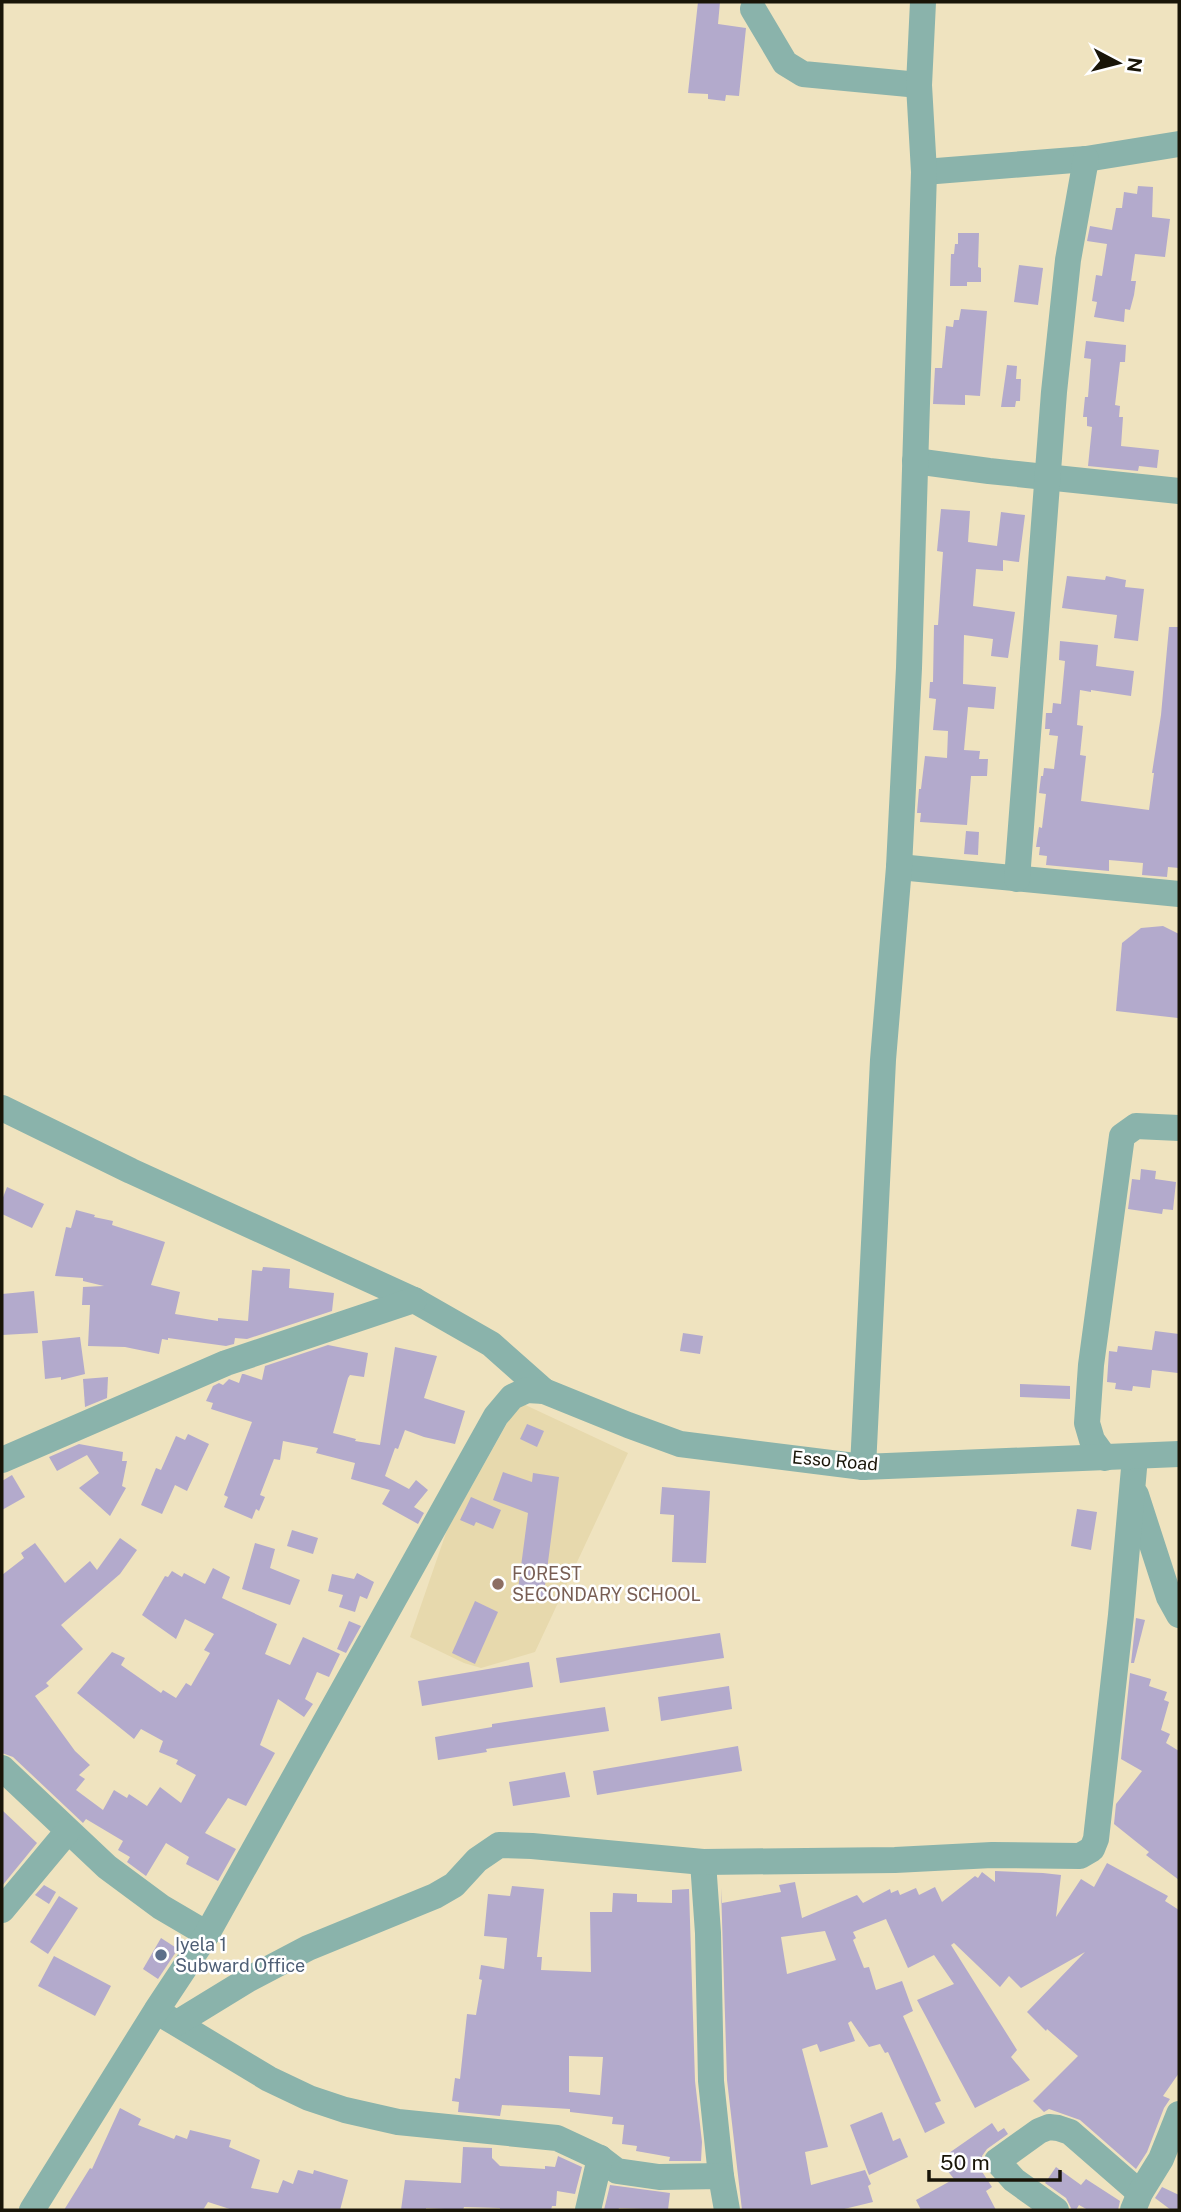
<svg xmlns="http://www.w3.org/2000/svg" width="1181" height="2212" font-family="'Public Sans',sans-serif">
  <rect width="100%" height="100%" fill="#efe3bf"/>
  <!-- built -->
  <polygon fill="#e7d9ad" points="519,1402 628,1453 535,1652 481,1668 464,1663 410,1637 447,1530"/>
  <!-- building -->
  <g fill="#b3aacc" fill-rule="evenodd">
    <polygon points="698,2 720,2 718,24 746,28 739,96 726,95 725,101 708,99 708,94 688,93"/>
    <polygon points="1138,186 1153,187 1152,217 1170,219 1165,257 1135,254 1131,281 1136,281 1134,295 1130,310 1125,309 1124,322 1094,317 1097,302 1092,301 1096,275 1102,276 1107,244 1087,241 1090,226 1112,230 1116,208 1122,208 1124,192 1137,194"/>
    <polygon points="958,233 979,233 978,267 981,268 981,282 967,282 967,286 950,286 951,254 954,254 955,244 958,244"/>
    <polygon points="1019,265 1043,268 1038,305 1014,302"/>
    <polygon points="961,309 987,311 980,396 965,395 965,405 933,404 935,368 942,368 946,326 953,327 954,320 959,320"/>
    <polygon points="1086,341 1126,345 1125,362 1120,362 1115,405 1120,406 1119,417 1123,417 1121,446 1159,450 1157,468 1139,466 1138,471 1088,466 1092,427 1087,426 1087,417 1083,417 1085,397 1088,397 1091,359 1084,358"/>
    <polygon points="1007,365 1017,366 1016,379 1021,379 1020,401 1016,401 1015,407 1001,407"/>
    <polygon points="941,509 970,511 968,542 997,546 1001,512 1025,515 1019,562 1003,560 1003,571 976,569 973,606 1015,612 1008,658 991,656 993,639 964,635 963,684 996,687 994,709 968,707 964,750 980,751 979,759 988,759 987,776 971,776 967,825 920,822 921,813 917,813 919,789 921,789 925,756 947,758 948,731 933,730 936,699 929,698 930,682 933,682 934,625 938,625 943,552 937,551"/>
    <polygon points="1067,576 1105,580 1106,576 1126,580 1125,587 1144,589 1138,641 1114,638 1117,615 1062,608"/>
    <polygon points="1169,627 1179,627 1179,868 1168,867 1167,877 1142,875 1143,863 1109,860 1109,871 1046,865 1047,856 1039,855 1040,847 1036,847 1039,827 1042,828 1046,794 1039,793 1041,776 1043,776 1044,768 1054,769 1058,736 1049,735 1050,729 1045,729 1046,713 1052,713 1053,703 1061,704 1065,661 1059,660 1060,641 1098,645 1096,666 1134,671 1131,696 1091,690 1091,692 1080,690 1077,725 1083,726 1080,755 1086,756 1081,801 1149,810 1154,773 1152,773 1161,715"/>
    <polygon points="966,831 979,832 978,855 964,854"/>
    <polygon points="1163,926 1179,934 1178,1018 1116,1011 1122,943 1141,928"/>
    <polygon points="1141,1169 1156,1171 1155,1179 1176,1182 1173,1210 1163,1209 1162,1214 1128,1209 1132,1179 1140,1180"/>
    <polygon points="7,1187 44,1204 32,1228 2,1214 2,1200"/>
    <polygon points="76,1210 95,1215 94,1217 113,1221 112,1225 165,1242 151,1285 180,1292 175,1314 218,1321 218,1318 248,1321 252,1270 262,1271 263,1267 290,1269 289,1288 334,1293 332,1311 247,1339 235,1338 234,1344 226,1346 168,1338 168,1340 162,1339 159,1354 125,1347 88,1346 90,1305 82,1305 83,1287 104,1286 83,1281 83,1278 55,1276 66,1227 71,1228"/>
    <polygon points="34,1291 38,1333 2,1335 2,1294"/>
    <polygon points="1155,1331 1179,1334 1178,1373 1152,1370 1150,1388 1133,1386 1132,1391 1115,1389 1116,1383 1107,1382 1109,1351 1117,1352 1118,1346 1152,1350"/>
    <polygon points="683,1333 703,1336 700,1354 680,1351"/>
    <polygon points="80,1337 85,1374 61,1380 61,1377 45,1379 42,1341"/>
    <polygon points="328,1345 368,1353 364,1377 350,1375 348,1378 333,1433 356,1439 355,1441 380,1445 395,1347 437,1356 424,1398 465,1411 455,1444 424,1437 405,1430 398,1449 395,1448 385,1476 409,1489 416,1480 428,1490 414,1507 424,1513 418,1524 382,1504 390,1490 351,1479 355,1463 316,1453 318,1448 283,1441 280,1460 274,1459 260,1495 265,1497 259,1511 256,1509 252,1519 224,1507 228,1497 224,1495 252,1422 211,1409 213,1403 206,1401 213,1386 219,1383 223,1385 229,1379 239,1383 242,1374 244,1374 262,1380 265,1366"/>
    <polygon points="108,1377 107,1398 85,1407 83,1379"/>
    <polygon points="1020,1384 1070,1386 1070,1399 1020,1397"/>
    <polygon points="527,1424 544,1431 537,1447 520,1439"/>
    <polygon points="188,1434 209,1444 187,1491 175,1485 162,1514 141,1505 156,1468 161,1470 176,1436 185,1440"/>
    <polygon points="79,1444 123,1452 122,1461 127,1461 122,1486 126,1488 110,1516 79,1488 99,1473 87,1455 57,1471 49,1457"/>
    <polygon points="503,1472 532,1482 533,1473 559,1477 543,1601 517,1597 528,1513 493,1500"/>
    <polygon points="12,1475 25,1497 2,1510 2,1481"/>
    <polygon points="662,1487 710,1491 706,1563 672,1562 674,1515 660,1514"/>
    <polygon points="471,1497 501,1510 493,1529 476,1522 474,1526 460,1520"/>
    <polygon points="1077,1509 1097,1512 1091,1550 1071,1546"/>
    <polygon points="292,1530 318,1538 313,1554 287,1546"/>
    <polygon points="120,1538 137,1550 120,1574 61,1625 83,1649 46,1683 49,1686 35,1696 75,1751 90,1765 79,1775 85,1779 76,1790 103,1810 114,1790 127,1798 129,1794 147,1806 160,1787 181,1803 196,1775 176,1764 178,1760 159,1752 163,1741 141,1729 134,1739 77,1693 112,1652 125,1658 121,1665 161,1693 163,1690 176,1698 186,1683 191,1686 210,1653 204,1650 214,1634 185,1619 176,1639 142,1615 165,1576 168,1577 172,1571 182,1577 184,1573 205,1584 213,1568 230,1577 222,1598 277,1624 265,1654 290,1665 303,1637 340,1654 329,1677 317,1672 305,1699 313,1704 304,1717 278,1699 260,1745 275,1753 246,1806 228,1798 205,1833 236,1849 218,1881 186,1864 189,1857 166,1843 146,1876 127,1862 130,1857 118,1850 123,1841 86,1819 83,1823 13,1757 2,1753 2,1575 24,1558 21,1553 35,1543 65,1583 90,1561 97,1570"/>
    <polygon points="255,1543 275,1549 270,1568 300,1580 290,1605 242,1589"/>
    <polygon points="357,1573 374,1582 367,1599 360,1596 355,1612 339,1607 343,1595 328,1591 332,1574 354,1579"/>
    <polygon points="475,1601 498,1612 475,1664 452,1653"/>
    <polygon points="1136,1618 1145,1620 1134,1663 1131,1663"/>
    <polygon points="349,1621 361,1626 346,1653 337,1649"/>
    <polygon points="720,1633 724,1658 560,1683 556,1658"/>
    <polygon points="529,1662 533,1687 422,1706 418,1681"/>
    <polygon points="1130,1673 1151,1679 1149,1686 1167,1692 1164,1700 1169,1702 1161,1730 1170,1734 1166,1743 1179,1751 1179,1880 1146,1855 1149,1852 1114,1824 1116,1804 1142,1771 1121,1759"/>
    <polygon points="729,1686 732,1709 661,1721 658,1697"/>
    <polygon points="605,1707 609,1731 486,1749 487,1752 438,1760 435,1737 492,1727 492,1724"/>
    <polygon points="738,1746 742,1771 597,1795 593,1771"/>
    <polygon points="565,1772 570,1797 513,1806 509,1782"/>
    <polygon points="2,1810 37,1843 2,1886"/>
    <path d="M1107,1863L1168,1896L1165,1901L1179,1910V2073L1163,2096L1170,2099L1164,2108L1147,2152L1136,2169L1080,2120L1049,2109L1044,2112L1033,2101L1078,2056L1047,2029L1046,2031L1027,2012L1085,1952L1021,1988L1009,1976L1000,1987L954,1943L951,1945L1017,2050L1011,2057L1030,2080L975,2108L917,2000L954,1984L934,1955L908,1968L886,1919L853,1932L856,1938L853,1940L864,1968L869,1967L876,1990L902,1981L913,2011L903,2016L941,2101L935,2103L945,2123L925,2133L888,2052L885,2053L880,2044L869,2047L851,2021L848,2023L855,2041L820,2052L817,2044L802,2049L828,2147L805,2152L811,2185L865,2170L871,2184L868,2186L873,2202L840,2210H742L727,2080L721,1888L722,1903L781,1892L779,1885L795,1882L802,1918L857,1895L863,1903L890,1889L891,1893L898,1890L900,1895L916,1888L919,1895L935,1887L942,1902L975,1876L978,1878L982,1872L995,1882V1871L1043,1873L1061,1875L1056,1917L1081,1879L1094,1887ZM825,1931L836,1960L787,1974L781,1937Z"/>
    <polygon points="44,1885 56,1892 49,1904 35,1895"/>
    <path d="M512,1886L544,1889L537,1957H542L541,1970L591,1972L590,1912H612L613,1893L637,1894V1902L672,1903V1890L689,1889L695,2081L702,2142L701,2161H669L670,2157L636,2151L637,2146L622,2144L624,2125L612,2124L613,2117L570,2112V2109L502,2105L500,2116L458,2112L459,2102L452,2101L455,2078L460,2079L467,2014L476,2015L482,1980L479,1979L481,1965L504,1969L507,1938L484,1936L488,1894L510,1896ZM569,2056L603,2057L600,2095L569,2092Z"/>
    <polygon points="59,1896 78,1908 48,1954 30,1942"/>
    <polygon points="161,1938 178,1949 158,1979 143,1969"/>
    <polygon points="54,1956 111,1986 95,2016 38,1986"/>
    <polygon points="120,2108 141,2119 138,2125 174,2139 176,2135 187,2139 190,2130 231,2140 229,2147 260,2160 251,2188 278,2193 283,2180 293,2184 298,2170 313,2174 314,2170 348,2180 340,2210 233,2210 208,2202 203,2210 64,2210 90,2168 92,2169"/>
    <polygon points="882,2112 893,2141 900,2138 908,2157 869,2175 850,2125"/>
    <polygon points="992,2123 998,2132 1004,2128 1008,2134 987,2149 982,2156 982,2165 979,2167 992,2187 986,2191 996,2210 921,2210 916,2200 954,2179 939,2160"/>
    <polygon points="463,2147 492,2148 492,2158 500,2166 545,2169 545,2166 555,2167 558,2156 560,2157 582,2167 575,2194 557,2191 556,2206 552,2206 551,2210 500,2210 500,2208 464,2207 463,2210 426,2208 426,2210 401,2210 405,2180 461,2183"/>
    <polygon points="1056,2167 1081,2185 1086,2179 1120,2201 1118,2210 1088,2210 1079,2205 1076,2210 1072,2210 1066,2198 1045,2183"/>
    <polygon points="610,2185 670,2193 668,2210 619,2208 618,2210 604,2210"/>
    <polygon points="1162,2187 1179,2195 1179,2210 1171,2210 1155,2198"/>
  </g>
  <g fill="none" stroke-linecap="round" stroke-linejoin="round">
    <!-- minor -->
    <g stroke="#8ab3ab" stroke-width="26">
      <polyline points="753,9 785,63 803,74 919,85"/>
      <polyline points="924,172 1086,159 1179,144"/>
      <polyline points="915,461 989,471 1179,491"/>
      <polyline points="899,867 1179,894"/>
      <polyline points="1017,879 1054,392 1068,260 1086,159"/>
      <polyline points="2,1108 131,1171 414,1300 491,1344 544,1391"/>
      <polyline points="1105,1458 1092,1440 1087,1423 1091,1365 1122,1136 1136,1126 1179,1128"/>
      <polyline points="2,1460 226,1363 414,1300"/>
      <polyline points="863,1467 883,1060 899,867 909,668 924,172 919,85 923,2"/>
      <polyline points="1136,1495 1169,1597 1179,1615"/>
      <polyline points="2,1768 107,1867 161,1907 207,1934"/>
      <polyline points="703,1862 708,1933 711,2081 721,2176"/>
      <polyline points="2,1910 67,1832"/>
      <polyline points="166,2017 269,2079 309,2098 345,2110 398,2122 557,2138 600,2158 617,2171 659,2177 721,2176 727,2210"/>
      <polyline points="177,2023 249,1979 308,1948 435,1896 454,1885 477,1860 499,1845 532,1846 703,1862 895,1860 992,1855 1080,1856 1092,1849 1096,1839 1121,1615 1135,1457"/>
      <polyline points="32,2210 156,2011 207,1934 496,1416 512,1397 527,1390 544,1391 628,1425 680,1444 863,1467 1179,1454"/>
      <polyline points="588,2210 600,2158"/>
      <polyline points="1056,2210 1014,2180 997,2161 1039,2131 1049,2127 1058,2128 1070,2132 1140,2193"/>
      <polyline points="1133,2210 1140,2193 1161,2159 1179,2114"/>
    </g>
  </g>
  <!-- markers -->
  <circle fill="#8d6e63" stroke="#fff" stroke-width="2.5" cx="498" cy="1584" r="7"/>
  <circle fill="#5c6f8a" stroke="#fff" stroke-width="2.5" cx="161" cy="1955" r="7"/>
  <g text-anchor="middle" stroke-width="5" stroke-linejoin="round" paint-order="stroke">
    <!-- street labels -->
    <g font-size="18" fill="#191508" stroke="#fff">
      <text transform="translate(835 1461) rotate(5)" y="6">Esso Road</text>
    </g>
    <!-- education labels -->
    <g font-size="18" fill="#785e54" stroke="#fff" text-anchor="start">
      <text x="512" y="1580">FOREST<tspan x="512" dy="21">SECONDARY SCHOOL</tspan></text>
    </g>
    <!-- service labels -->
    <g font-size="18" fill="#4e5e75" stroke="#fff" text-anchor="start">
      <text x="175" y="1951">Iyela 1<tspan x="175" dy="21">Subward Office</tspan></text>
    </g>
  </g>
  <!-- border -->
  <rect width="1181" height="2212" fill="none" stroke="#191508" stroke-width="7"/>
  <!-- north arrow -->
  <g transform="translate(1118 63) rotate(97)" stroke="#ffffff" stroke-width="5" paint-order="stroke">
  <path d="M0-5L12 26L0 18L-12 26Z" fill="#191508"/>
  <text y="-10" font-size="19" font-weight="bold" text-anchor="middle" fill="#191508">N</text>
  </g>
  <!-- scale -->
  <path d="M929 2170v10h131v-10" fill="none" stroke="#191508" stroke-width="3.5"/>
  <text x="940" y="2170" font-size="21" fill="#191508" stroke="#ffffff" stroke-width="5" paint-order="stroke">50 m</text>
</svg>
